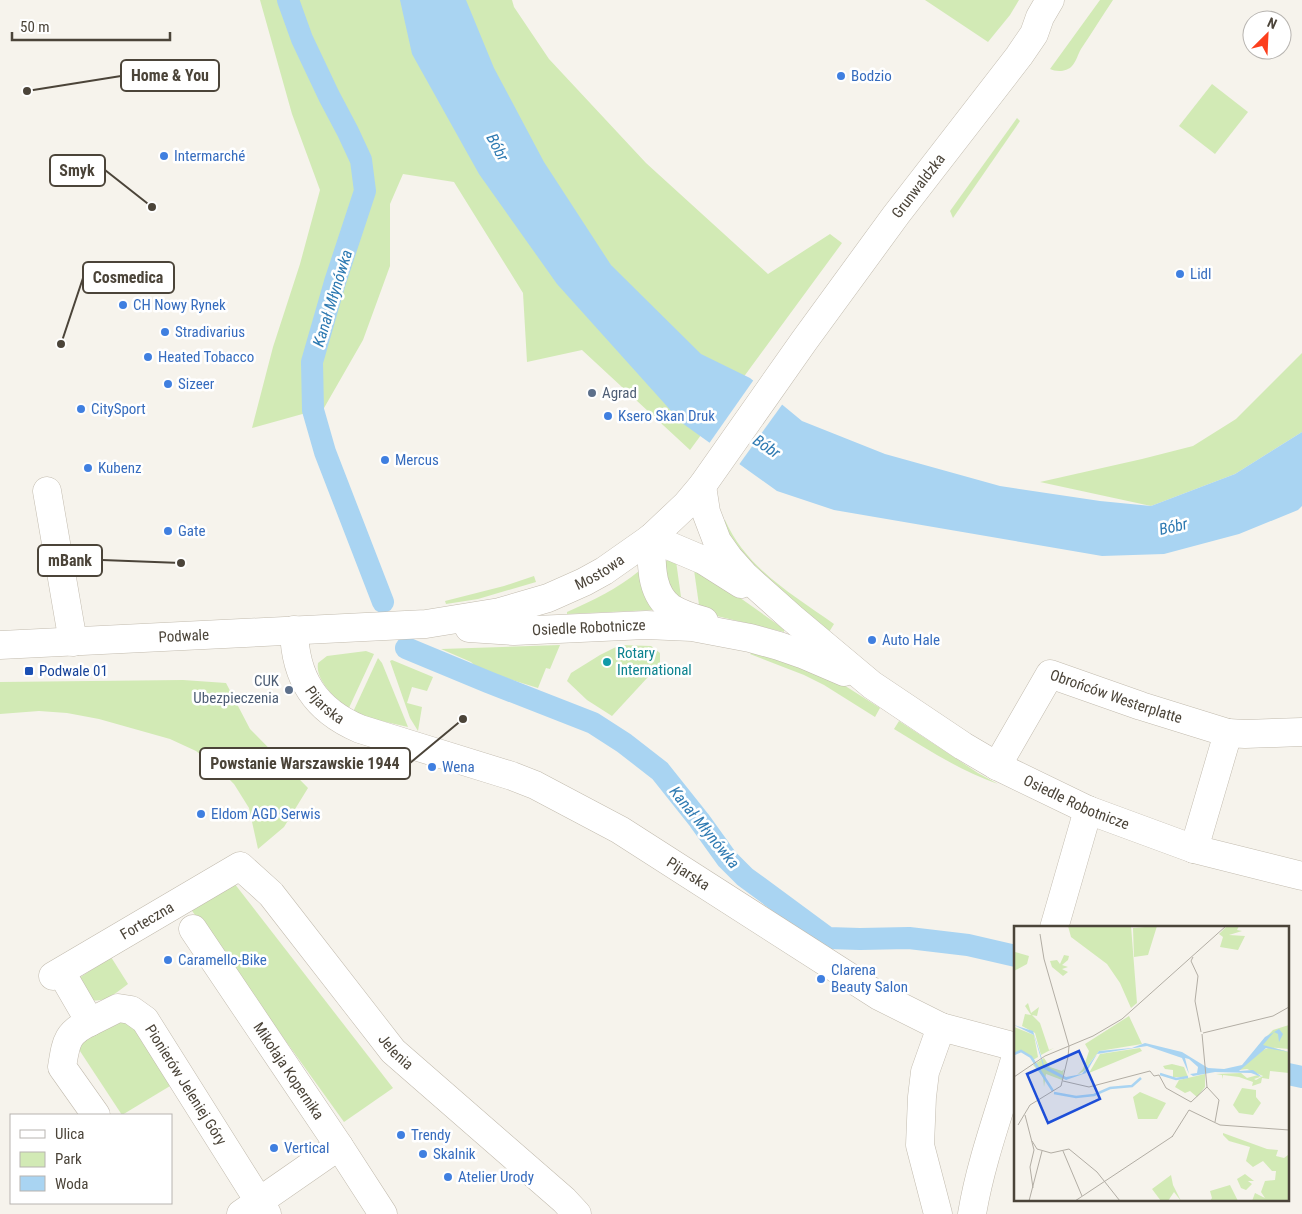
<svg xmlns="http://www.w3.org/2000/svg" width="1302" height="1214" font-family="'Roboto Condensed',sans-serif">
  <rect width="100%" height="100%" fill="#f6f3ec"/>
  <!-- green -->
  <g fill="#d2eab5">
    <polygon points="260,0 512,0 514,7 549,59 646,163 768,274 830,234 842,243 690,450 582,350 527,362 523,293 454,182 403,174 390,204 390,266 363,340 324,408 252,428 273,347 300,264 320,190 292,114"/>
    <polygon points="925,0 1019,0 1010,15 988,42"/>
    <path d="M1100,0H1113C1102,16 1092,33 1081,49C1078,54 1076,62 1072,66C1067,72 1056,72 1050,69Z"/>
    <polygon points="1212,84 1248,112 1215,154 1179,126"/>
    <polygon points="1017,118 1020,121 953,218 950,211"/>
    <polygon points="1302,353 1302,432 1235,474 1151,506 1040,482 1142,459 1193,446 1236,419"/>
    <path d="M725,520C746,568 793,595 834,624L829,632L750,569L720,523Z"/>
    <polygon points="668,560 676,561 682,604 672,596 663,563"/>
    <polygon points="694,570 712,578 784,629 784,632 700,612"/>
    <path d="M639,571L654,610L567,614V612C594,600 617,589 639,571Z"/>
    <polygon points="534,576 536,582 478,599 446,604 445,601 504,586"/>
    <polygon points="560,645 550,669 546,668 538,688 493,674 475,666 471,662 441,649"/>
    <polygon points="620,645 651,646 660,653 660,664 612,716 587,700 567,681 571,673 600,655"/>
    <polygon points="760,649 839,682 880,708 875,717 824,685 804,675 750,654 753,651"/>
    <path d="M366,651L374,654L348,710C336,698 315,681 318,663L327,656Z"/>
    <polygon points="378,658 382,663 408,727 364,717 353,712"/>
    <polygon points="392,660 433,677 427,691 412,687 407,703 422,707 418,731 410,718 390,661"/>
    <polygon points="183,680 226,683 250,729 308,788 284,827 258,849 249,808 234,784 220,770 196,751 170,739 99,719 67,713 39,711 0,714 0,682"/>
    <path d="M899,721L978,773L998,784C961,771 928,750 894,729Z"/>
    <polygon points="234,883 393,1088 344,1122 190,908"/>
    <path d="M111,957L128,984C117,992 106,1003 92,1000L79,978Z"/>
    <polygon points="120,1019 137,1025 175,1083 122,1115 76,1045"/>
  </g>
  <!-- water -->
  <polygon fill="#a9d4f2" points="400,0 466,0 494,68 544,162 611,265 701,354 750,378 802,421 885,454 1000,486 1100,501 1151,506 1235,474 1302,432 1302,506 1298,510 1239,534 1164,554 1102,556 834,510 777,491 682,423 557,284 479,174 412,54"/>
  <!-- pier -->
  <polygon fill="#f6f3ec" points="755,378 784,402 738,466 708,445"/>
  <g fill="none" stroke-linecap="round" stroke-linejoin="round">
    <!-- canal -->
    <g stroke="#a9d4f2" stroke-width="22">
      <polyline points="288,0 302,39 329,96 348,132 361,160 365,191 335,282 312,362 313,410 325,452 383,602"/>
      <polyline points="406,648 488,682 593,723 624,743 660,771 699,820 727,859 745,877 828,938 860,939 909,938 968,945 1016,956"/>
      <polyline points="1288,1074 1302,1077"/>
    </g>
    <!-- minor casing -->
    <g stroke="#c2bbae" stroke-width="29">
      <g id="minor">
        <path id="s1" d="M702,486L706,512L717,541L729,558L745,576L792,618L872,685L963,746L997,766L1088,810L1194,849L1302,876"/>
        <polyline points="47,491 73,642"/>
        <polyline points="651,538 703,560 741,584"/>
        <path d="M651,538C652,561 649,592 671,608C681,614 693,618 704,621"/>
        <path id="s2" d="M469,628L514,631L646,625L692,627L750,638L779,646L802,654L844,672"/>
        <path id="s3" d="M294,630C295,678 315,710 360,729L512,776L535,785L620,830L879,996L941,1027L1016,1047"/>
        <path id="s4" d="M0,645L426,624L500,612L548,598L584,582L604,571L651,538L686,505L702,486L804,341L896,215L1019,56L1034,34L1040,17L1050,0"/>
        <path id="s5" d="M997,766L1050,674L1141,706L1228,733"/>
        <polyline points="1194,849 1228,733 1245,734 1302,732"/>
        <polyline points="1054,928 1088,810"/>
        <path id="s6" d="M193,929L339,1146L383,1214"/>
        <path id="s7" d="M61,972L90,1022L118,1008L131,1010L145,1020L267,1214"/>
        <path id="s8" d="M53,976L240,866L271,894L393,1051L564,1200L577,1214"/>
        <path d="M90,1022C66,1033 66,1043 62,1067L96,1115"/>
        <polyline points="241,1214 339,1146"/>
        <polyline points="938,1214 920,1145 922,1097 925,1072 941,1027"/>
        <path d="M972,1214C981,1160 1001,1108 1016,1056"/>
      </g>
    </g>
    <!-- minor -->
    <use href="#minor" stroke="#fff" stroke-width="28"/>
  </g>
  <!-- markers -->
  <g fill="#3f7fe0" stroke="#fff" stroke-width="2">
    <circle cx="841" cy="76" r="5"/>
    <circle cx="164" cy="156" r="5"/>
    <circle cx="1180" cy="274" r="5"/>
    <circle cx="123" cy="305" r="5"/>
    <circle cx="165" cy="332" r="5"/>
    <circle cx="148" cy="357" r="5"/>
    <circle cx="168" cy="384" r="5"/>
    <circle cx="81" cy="409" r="5"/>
    <circle cx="608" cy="416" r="5"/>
    <circle cx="385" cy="460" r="5"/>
    <circle cx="88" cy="468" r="5"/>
    <circle cx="168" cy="531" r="5"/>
    <circle cx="872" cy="640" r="5"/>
    <circle cx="432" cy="767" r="5"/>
    <circle cx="201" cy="814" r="5"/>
    <circle cx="168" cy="960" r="5"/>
    <circle cx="821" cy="979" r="5"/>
    <circle cx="401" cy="1135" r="5"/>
    <circle cx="274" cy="1148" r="5"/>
    <circle cx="423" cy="1154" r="5"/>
    <circle cx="448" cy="1177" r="5"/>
  </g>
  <g fill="#5c6f8a" stroke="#fff" stroke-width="2">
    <circle cx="592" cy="393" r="5"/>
    <circle cx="289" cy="690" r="5"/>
  </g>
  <circle fill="#0f9aa8" stroke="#fff" stroke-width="2" cx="607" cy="662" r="5"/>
  <rect fill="#1a4fb4" stroke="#fff" stroke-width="2" x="24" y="666" width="10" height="10" rx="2.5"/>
  <g text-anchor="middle" stroke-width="5" stroke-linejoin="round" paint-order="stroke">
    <!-- shop labels -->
    <g font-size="15" fill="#366cbe" stroke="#fff" text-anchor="start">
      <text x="851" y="81">Bodzio</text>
      <text x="174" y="161">Intermarché</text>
      <text x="1190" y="279">Lidl</text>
      <text x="133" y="310">CH Nowy Rynek</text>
      <text x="175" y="337">Stradivarius</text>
      <text x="158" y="362">Heated Tobacco</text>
      <text x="178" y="389">Sizeer</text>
      <text x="91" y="414">CitySport</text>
      <text x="618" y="421">Ksero Skan Druk</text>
      <text x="395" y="465">Mercus</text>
      <text x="98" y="473">Kubenz</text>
      <text x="178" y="536">Gate</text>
      <text x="882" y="645">Auto Hale</text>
      <text x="442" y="772">Wena</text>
      <text x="211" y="819">Eldom AGD Serwis</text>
      <text x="178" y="965">Caramello-Bike</text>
      <text x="831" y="975">Clarena<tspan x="831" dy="17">Beauty Salon</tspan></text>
      <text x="411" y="1140">Trendy</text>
      <text x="284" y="1153">Vertical</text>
      <text x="433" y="1159">Skalnik</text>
      <text x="458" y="1182">Atelier Urody</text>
    </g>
    <!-- street labels -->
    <g font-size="15" fill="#4b4439" stroke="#fff">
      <text dy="5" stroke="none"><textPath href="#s4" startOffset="1114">Grunwaldzka</textPath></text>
      <text dy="5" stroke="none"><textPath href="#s4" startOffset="609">Mostowa</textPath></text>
      <text dy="5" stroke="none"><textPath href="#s2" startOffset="120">Osiedle Robotnicze</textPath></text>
      <text dy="5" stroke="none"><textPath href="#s4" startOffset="184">Podwale</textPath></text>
      <text dy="5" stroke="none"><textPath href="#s5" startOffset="176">Obrońców Westerplatte</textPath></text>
      <text dy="5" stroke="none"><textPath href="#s3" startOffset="84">Pijarska</textPath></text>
      <text dy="5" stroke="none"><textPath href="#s1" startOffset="506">Osiedle Robotnicze</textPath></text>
      <text dy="5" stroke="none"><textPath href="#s3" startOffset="488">Pijarska</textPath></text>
      <text dy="5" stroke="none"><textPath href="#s8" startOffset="109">Forteczna</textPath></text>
      <text dy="5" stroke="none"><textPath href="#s8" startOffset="460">Jelenia</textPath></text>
      <text dy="5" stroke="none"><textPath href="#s6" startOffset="171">Mikołaja Kopernika</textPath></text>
      <text dy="5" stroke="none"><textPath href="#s7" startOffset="196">Pionierów Jeleniej Góry</textPath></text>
    </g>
    <!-- service labels -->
    <g font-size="15" fill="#4e5e75" stroke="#fff" text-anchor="start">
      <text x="602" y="398">Agrad</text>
      <text x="279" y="686" text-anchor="end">CUK<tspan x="279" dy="17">Ubezpieczenia</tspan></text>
    </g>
    <!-- culture labels -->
    <g font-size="15" fill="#0d838f" stroke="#fff" text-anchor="start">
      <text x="617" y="658">Rotary<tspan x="617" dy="17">International</tspan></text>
    </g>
    <!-- transit labels -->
    <g font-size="15" fill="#164399" stroke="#fff" text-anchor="start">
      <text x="39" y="676">Podwale 01</text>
    </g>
    <!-- water labels -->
    <g font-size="16" font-style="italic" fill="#2e7ab2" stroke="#fff">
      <text transform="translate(498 147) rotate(62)" y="6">Bóbr</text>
      <text transform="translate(332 298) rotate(-73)" y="6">Kanał Młynówka</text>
      <text transform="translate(767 446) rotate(34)" y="6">Bóbr</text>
      <text transform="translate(1173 526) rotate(-13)" y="6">Bóbr</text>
      <text transform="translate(705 827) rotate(51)" y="6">Kanał Młynówka</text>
    </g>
  </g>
  <!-- overview -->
  <g transform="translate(1014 926)">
    <rect width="275" height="275" fill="#f6f3ec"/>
    <path d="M54,0H117L123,77L117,82L106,57L93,38L57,11ZM143,0L134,29L120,31L119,2ZM213,0H225L223,4L228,5L215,9L231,10L224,24L206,21L209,11L205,8ZM1,26L15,30L13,38L0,45ZM50,29L55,30L54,34L48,39L54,41L48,43L54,46L49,50L38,41L36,35L43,34L46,38ZM14,77L17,87L25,81L23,90L18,89L26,97L35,124L40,122L27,129L21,107L8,100L11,88L17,89L11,80ZM115,90L128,118L85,125L70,145L63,149L69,143L75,125L71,118ZM275,99V123L244,120L259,104ZM0,101L20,109L24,131L19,134L9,125L0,128ZM257,121L275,126V147L256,145L255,153L248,152L247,157L238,160L239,156L225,151L209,149L208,153V149L202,148L227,147L233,152L244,149L246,151L240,153L242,154L249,150L233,143L225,144L246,125ZM126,122L128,125L75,147L86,128ZM30,132L36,141L48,145L50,143L48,154L32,148L30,161L29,150L19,139ZM158,138L170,141L174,151H159V144L151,143L149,140ZM191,148V161L183,171L176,165L171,167L161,161L165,154ZM228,162L242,164V171L247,177L239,189L225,187L219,179ZM126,166L152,177L143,193H124L119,171ZM209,209V207L253,223L264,224L262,230L270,232L274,229L275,275H238L241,267L251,272L247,266L251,255L261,254L262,245H258L249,235L239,241L232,235L236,221L215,215ZM231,248L240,255H234L238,258L232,264L227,262L223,253ZM157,249L159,259L167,275L160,266L154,275H147L138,263ZM216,259L224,275H196L198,272L196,265Z" fill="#d2eab5"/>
    <path d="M0,99L19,105L30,139L52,151L68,148L85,125L118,122L131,117L168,126L194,142L210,143L228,139L251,111L265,103L269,108L265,116L264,108L260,106L249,119L275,126L252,122L225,145L239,144L248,151L237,147L201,146L179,150L176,148L183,147L184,141L175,133L171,132L175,148L168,132L133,120L83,128L72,147L52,154L30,143L20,109Z" fill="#a9d4f2"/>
    <path fill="none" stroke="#a9d4f2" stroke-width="2.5" d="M0,128L7,125L17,131L39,165M146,148L162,153L174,151M40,167L62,171L80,169L96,162L118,160L127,152"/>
    <path fill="none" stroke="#b2ada4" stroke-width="1" d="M179,31L177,35L184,50L181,75L187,106M189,107L259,90L275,81M188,108L193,161L205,174L201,196M0,151L31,130L79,110L108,93L212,0M49,155L75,161L136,145L140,150L145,149L152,162L177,176L193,161M11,189L20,224L16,241L19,262M4,199L16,179L47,160L54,131L55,120L30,33L26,8M158,211L175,184L206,199L275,204M18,215L23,223L37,227L55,223L83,246L106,275M49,225L68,270M15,275L28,225M61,275L159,210"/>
    <path fill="#1d4ed8" fill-opacity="0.15" stroke="#1d4ed8" stroke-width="2.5" d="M65,125L86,173L34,197L13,148Z"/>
    <rect width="275" height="275" fill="none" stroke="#4b4439" stroke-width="2.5"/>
  </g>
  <!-- callouts -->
  <path fill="none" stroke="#4b4439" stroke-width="2" d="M27 91L121 76M152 207L105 170M61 344L83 278M181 563L102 560M463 719L410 763"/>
  <g fill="#4b4439" stroke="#fff" stroke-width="2">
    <circle cx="27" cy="91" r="5"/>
    <circle cx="152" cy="207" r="5"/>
    <circle cx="61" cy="344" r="5"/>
    <circle cx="181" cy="563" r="5"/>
    <circle cx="463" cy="719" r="5"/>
  </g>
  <g fill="#fff" stroke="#4b4439" stroke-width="2">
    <rect x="121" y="60" width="98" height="31" rx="5"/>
    <rect x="50" y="155" width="55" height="31" rx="5"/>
    <rect x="83" y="262" width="91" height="31" rx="5"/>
    <rect x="38" y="545" width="64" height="31" rx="5"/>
    <rect x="200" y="748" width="210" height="31" rx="5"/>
  </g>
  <g font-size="16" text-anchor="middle" font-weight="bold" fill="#4b4439">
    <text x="170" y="81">Home &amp; You</text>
    <text x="77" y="176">Smyk</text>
    <text x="128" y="283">Cosmedica</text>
    <text x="70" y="566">mBank</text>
    <text x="305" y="769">Powstanie Warszawskie 1944</text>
  </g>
  <!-- legend -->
  <rect x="10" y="1114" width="162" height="90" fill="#ffffff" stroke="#b7b4b0"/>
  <rect x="20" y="1130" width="25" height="8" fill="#ffffff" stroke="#b7b4b0"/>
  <text x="55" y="1139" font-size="15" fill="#4b4439">Ulica</text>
  <rect x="20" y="1152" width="25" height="15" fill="#d2eab5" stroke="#b7b4b0"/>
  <text x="55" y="1164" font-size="15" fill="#4b4439">Park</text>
  <rect x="20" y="1176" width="25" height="15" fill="#a9d4f2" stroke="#b7b4b0"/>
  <text x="55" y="1189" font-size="15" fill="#4b4439">Woda</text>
  <!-- north arrow -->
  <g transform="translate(1267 35) rotate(24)"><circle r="24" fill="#ffffff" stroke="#b7b4b0"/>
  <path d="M0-4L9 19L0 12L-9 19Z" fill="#fc3f1d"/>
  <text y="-8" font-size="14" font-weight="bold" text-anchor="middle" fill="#4b4439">N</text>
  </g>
  <!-- scale -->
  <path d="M12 32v8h158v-8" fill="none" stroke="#4b4439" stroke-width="2.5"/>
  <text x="20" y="32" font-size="15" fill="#4b4439" stroke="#ffffff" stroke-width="4" paint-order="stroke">50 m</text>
</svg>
